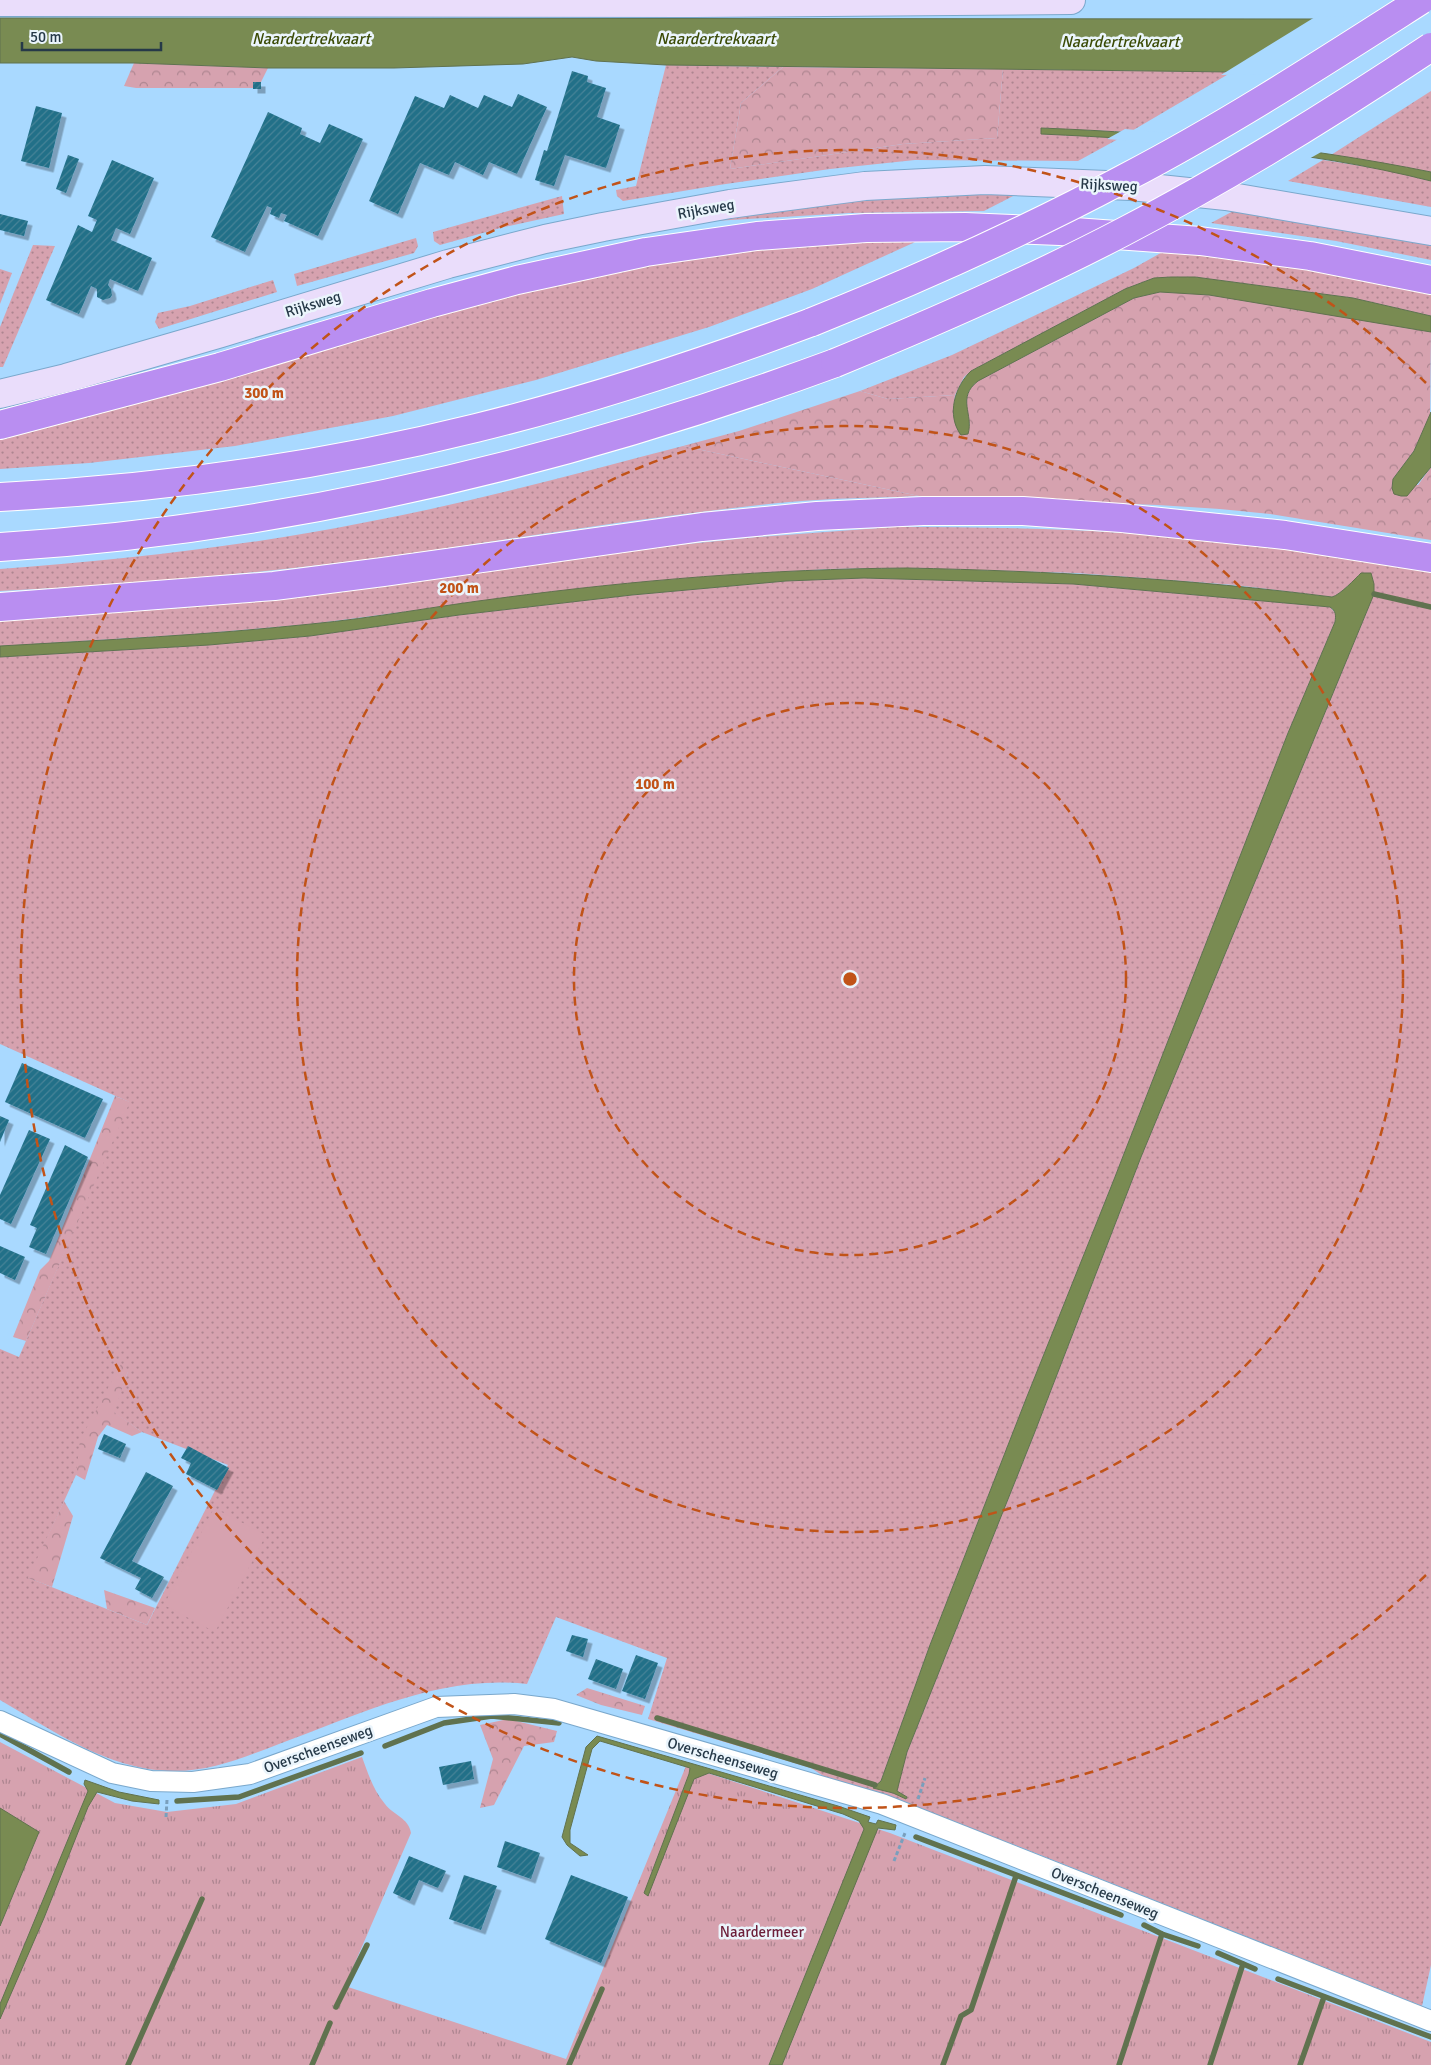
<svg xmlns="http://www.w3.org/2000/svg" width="1431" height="2065" font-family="Signika,sans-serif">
  <defs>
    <pattern id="grass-dots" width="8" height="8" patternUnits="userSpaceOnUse" patternTransform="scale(1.25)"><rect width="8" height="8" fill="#d6a2af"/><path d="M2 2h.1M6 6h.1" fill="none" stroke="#ad8590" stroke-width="1.8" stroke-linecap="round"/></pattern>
    <pattern id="forest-crowns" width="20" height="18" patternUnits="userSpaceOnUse" patternTransform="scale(1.25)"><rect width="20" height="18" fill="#d6a2af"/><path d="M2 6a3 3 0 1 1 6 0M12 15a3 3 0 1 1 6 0" fill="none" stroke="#ad8590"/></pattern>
    <pattern id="park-tufts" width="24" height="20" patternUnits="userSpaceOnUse" patternTransform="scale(1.25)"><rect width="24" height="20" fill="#d6a2af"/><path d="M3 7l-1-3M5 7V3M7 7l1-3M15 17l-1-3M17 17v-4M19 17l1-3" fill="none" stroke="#ad8590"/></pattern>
    <pattern id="building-hatch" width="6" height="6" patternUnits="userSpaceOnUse" patternTransform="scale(1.25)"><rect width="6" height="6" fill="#206f88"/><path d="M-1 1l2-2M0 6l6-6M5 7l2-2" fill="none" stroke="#488498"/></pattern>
    <filter id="shadow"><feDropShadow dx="4.5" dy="4.5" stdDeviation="0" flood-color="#0004"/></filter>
  </defs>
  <rect width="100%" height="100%" fill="#a9d9ff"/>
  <!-- grass -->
  <g fill="url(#grass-dots)" fill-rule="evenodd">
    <polygon points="666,65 783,67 741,103 730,169 903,144 997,138 1003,69 1232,72 1130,132 1041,128 1041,134 1120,138 1078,161 915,160 830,169 719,185 623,201 617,196 616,190 636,186"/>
    <polygon points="1431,91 1431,172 1331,155"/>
    <polygon points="1323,160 1388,170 1431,181 1431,207 1288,181"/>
    <polygon points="1023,191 984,211 849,213 714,221 850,200"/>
    <polygon points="562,196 564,214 504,227 440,245 434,241 433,232"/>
    <polygon points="1237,209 1431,242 1431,260 1336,241 1211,223"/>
    <polygon points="416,238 418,246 414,253 297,286 294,274"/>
    <polygon points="924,238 812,289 709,327 536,380 393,416 235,446 89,463 0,469 0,440 95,415 486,299 624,268 781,246"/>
    <polygon points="33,245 55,246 3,367 0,367 0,327"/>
    <path d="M1166,250C1255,261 1343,273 1431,292V316L1353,298L1195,277L1154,278L1125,289L971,371L964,377L955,395L888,399L860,391L952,355L1134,268Z"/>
    <polygon points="0,269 12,273 0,304"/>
    <polygon points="273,280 277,292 159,329 155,322 158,313 190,306"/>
    <path d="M683,446L919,496C876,498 832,498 789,502C635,517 482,545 329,564C219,577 110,586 0,591V569C123,560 247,546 367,522C474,502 579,473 683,446Z"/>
    <path d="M893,527C970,527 1047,528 1124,533C1226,539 1330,554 1431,572V1965L1422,2006L1020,1847L834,1783L811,1768L648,1719L667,1658L556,1617L527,1684C440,1674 358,1715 279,1744C232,1762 195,1778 143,1768C91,1758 45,1726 0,1700V1349L19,1357L129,1102L0,1044V657L209,645L310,636L459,615L632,595L786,581L864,578L1073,584L1330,607L1336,614L1335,622L1288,733L1113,1182L1026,1399L930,1645L881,1781L874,1788L893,1793L906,1799L907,1797L897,1791V1783L907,1752L1034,1434L1141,1157L1374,594C1374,582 1371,579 1361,573C1355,579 1340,595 1332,597L1235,585L1076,573L907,568L827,569L669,580L580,589L311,624L196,634L0,646V620L182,608L296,596L678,545L757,537ZM128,1371L113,1412L142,1432L228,1465L147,1625L29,1578L76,1475Z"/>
  </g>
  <!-- forest -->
  <g fill="url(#forest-crowns)">
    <polygon points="134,63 268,68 258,88 136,88 124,86"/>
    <polygon points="783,67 1003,69 997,138 903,144 730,169 741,103"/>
    <path d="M1160,292C1251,294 1342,317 1431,332L1430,415L1414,451L1393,479L1418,485L1431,467V540L1270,514L1220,509L1158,505L1052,501L1004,496H919L683,446L739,431L860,391L888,399L955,395L954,403L970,426C966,409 962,393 978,381L1134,298Z"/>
    <polygon points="115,1096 130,1102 26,1341 13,1337 40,1270 49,1261"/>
    <polygon points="121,1364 128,1371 114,1412 142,1432 132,1436 107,1425 98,1437 85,1480 76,1475 80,1440"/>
    <polygon points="64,1501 73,1516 52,1587 28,1578"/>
    <polygon points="104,1590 155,1608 147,1625 107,1609"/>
    <polygon points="587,1688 645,1706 642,1715 601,1705 576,1695"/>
    <polygon points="508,1719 557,1731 554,1742 524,1746 494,1805 480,1808 493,1759 480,1725"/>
  </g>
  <!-- park -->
  <path fill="url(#park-tufts)" d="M0,1742L115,1803L167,1812L236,1804L362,1757C368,1773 373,1790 385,1804C393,1815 409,1818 411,1833L345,1986L566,2059L686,1766L890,1833L1431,2042V2065H0Z"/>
  <!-- pitch -->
  <polygon fill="#d6a2af" points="214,1508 266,1535 215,1632 164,1605"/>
  <!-- water -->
  <g fill="#798b52" stroke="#60724f">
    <polygon points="0,18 1318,19 1431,68 1232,72 666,65 596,61 572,57 523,64 394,68 268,68 134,63 0,63"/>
    <path d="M1041,128C1172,133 1302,146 1431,172V181C1304,149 1171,140 1041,134Z"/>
    <path d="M1171,277H1195L1353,298L1431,316V332L1209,295L1160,292L1134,298L978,381C956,398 974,414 968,434L961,435C946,415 955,386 971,371L1125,289L1154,278Z"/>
    <polygon points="1431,412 1431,467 1407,496 1401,496 1394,494 1392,488 1393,479 1414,451"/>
    <path d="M907,568C1050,571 1191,579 1332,597C1340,595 1355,579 1361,573H1371L1374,584V594L1141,1157L1034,1434L907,1752L897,1791L907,1797L906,1799L893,1793L873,1788L881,1781L930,1645L1026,1399L1113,1182L1288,733L1335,622C1336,615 1336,611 1330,607L1073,584L864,578L786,581L632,595L459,615L310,636L209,645L0,657V646C104,640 207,635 311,624C374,618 437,606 501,598C636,580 771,569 907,568Z"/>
    <polygon points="597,1736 838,1806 870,1817 868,1822 876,1824 878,1820 896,1825 895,1830 878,1828 782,2065 769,2065 864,1829 859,1821 843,1814 709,1773 694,1779 648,1896 644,1893 689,1774 690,1768 600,1741 592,1749 570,1830 570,1843 588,1855 580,1856 567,1845 562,1837 586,1747"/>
    <polygon points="85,1780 119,1792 159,1800 159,1804 132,1801 97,1792 88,1807 44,1918 0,2019 0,2004 88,1791 84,1784"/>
    <polygon points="0,1808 39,1832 0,1926"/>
  </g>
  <!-- pier -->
  <g fill="#a9d9ff">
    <polygon points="1431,14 1431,70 1221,75 1315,17"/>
    <polygon points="1125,129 1259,141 1323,151 1307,160 1249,151 1107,139"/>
  </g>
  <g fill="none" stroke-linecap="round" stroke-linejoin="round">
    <!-- stream -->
    <g stroke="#60724f" stroke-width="5.5">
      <polyline points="1374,594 1431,607"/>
      <polyline points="657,1718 875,1785"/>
      <polyline points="0,1734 69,1772"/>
      <polyline points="385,1746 444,1723 492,1716 559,1723"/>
      <polyline points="177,1801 239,1797 361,1753"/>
      <polyline points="916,1837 1121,1915"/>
      <polyline points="1144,1925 1162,1934 1198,1946"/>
      <polyline points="1218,1953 1255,1969"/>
      <polyline points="1278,1979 1431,2037"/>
      <polyline points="336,2007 367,1945"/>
      <polyline points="128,2065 202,1899"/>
      <polyline points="312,2065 330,2023"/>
      <polyline points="569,2065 602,1989"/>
      <polyline points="943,2065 961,2016 971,2010 1016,1876"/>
      <polyline points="1119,2065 1162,1934"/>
      <polyline points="1210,2065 1243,1964"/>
      <polyline points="1300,2065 1324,1997"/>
    </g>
  </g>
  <!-- building -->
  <g fill="url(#building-hatch)" filter="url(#shadow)">
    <polygon points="572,71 588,76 587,82 606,88 597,117 620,125 606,168 565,155 554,186 535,180 544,150 547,151"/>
    <rect x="253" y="82" width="8" height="7"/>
    <polygon points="518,94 547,107 517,174 489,162 483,175 455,162 449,175 420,163 398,214 369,201 415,96 444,108 450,95 478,108 484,95 512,107"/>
    <polygon points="36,106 62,113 49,168 21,161"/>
    <polygon points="268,112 302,128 300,134 320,143 329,124 363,139 318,236 284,221 287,215 281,213 279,218 270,214 272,208 267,206 245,252 211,237"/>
    <polygon points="68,155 79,159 66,193 56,189"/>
    <polygon points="112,160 154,178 130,234 116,228 111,240 152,258 138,291 110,279 108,285 111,289 112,295 110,298 103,300 97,297 97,289 91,286 79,314 46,300 78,225 92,232 97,220 88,216"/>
    <polygon points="0,214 28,221 24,236 0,230"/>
    <polygon points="22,1063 103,1099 85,1138 5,1102"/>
    <polygon points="0,1116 9,1120 0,1142"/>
    <polygon points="29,1130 50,1139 11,1224 0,1219 0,1195"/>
    <polygon points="65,1145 88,1157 46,1254 29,1247 37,1228 30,1225"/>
    <polygon points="0,1246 25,1257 15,1280 0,1273"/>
    <polygon points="104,1434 126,1444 120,1458 98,1449"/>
    <polygon points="188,1446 229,1468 217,1490 186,1474 191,1463 181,1458"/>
    <polygon points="146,1472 173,1486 132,1561 164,1577 152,1598 135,1589 141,1578 100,1558"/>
    <polygon points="572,1635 588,1639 583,1657 566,1651"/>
    <polygon points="636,1655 658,1663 645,1699 622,1691"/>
    <polygon points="596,1659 623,1669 616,1689 588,1679"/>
    <polygon points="471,1761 474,1779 443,1785 439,1767"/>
    <polygon points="505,1841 540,1853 531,1879 497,1867"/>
    <polygon points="409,1856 446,1871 438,1888 419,1880 410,1901 393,1893"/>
    <polygon points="464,1875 497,1886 481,1930 449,1919"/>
    <polygon points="571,1875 628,1897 601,1963 545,1939"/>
  </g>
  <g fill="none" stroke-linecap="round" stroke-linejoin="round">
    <!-- street casing -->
    <g stroke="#7aa8cc" stroke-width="22">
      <polyline id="street" points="0,1721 112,1773 151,1781 193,1782 250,1774 436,1707 514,1704 554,1709 882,1804 1431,2021"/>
    </g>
    <!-- secondary casing -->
    <g stroke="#7aa8cc" stroke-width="30">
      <g id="secondary">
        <polyline points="0,2 693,3 1071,0"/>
        <polyline points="0,394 66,378 221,333 448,264 545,239 603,227 730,204 865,186 985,180 1131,186 1226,196 1431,231"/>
      </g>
    </g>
    <!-- highway casing -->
    <g stroke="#fff" stroke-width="30">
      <g id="highway">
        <polyline points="0,425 220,367 432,303 517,280 646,252 757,236 866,228 965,227 1060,231 1200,241 1310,256 1431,280"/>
        <path d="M0,497C158,489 323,466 476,428C590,400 702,363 812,322"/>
        <path d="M0,547C286,529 566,462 835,363"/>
        <polyline points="0,607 274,586 383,572 702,527 817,516 923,511 1023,511 1122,518 1285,535 1431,558"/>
      </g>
    </g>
    <!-- path -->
    <g stroke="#799fbd" stroke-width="3" stroke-dasharray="4 2.5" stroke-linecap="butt">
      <polyline points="918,1799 925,1778"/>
      <polyline points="166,1817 167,1800"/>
      <polyline points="894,1861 905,1833"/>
    </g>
    <!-- street -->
    <use href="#street" stroke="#fff" stroke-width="20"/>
    <!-- secondary -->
    <use href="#secondary" stroke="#eaddfb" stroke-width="28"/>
    <!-- highway -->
    <use href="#highway" stroke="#b98ef1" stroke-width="28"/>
    <!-- highway-bridge casing -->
    <g stroke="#fff" stroke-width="30" stroke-linecap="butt">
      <g id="highway-bridge">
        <path d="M812,322C919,279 1024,232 1125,178C1227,125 1324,62 1421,0"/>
        <path d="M835,363C933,323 1029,281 1123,232C1229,177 1332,113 1431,47"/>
      </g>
    </g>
    <!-- highway-bridge -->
    <use href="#highway-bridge" stroke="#b98ef1" stroke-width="28"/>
  </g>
  <!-- distance rings -->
  <g fill="none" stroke="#c15318" stroke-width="2.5" stroke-dasharray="9 6">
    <circle cx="850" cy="979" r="276"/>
    <circle cx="850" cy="979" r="553"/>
    <path d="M1426 1575A829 829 0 1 1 1426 383"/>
  </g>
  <g text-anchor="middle" stroke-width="5" stroke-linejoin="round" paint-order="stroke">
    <!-- street labels -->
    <g font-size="15" fill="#263948" stroke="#ebf5fc">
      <text transform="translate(1109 185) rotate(3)" y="5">Rijksweg</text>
      <text transform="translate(706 209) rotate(-10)" y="5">Rijksweg</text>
      <text transform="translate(313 304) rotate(-17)" y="5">Rijksweg</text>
      <text transform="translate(318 1749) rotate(-20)" y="5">Overscheenseweg</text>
      <text transform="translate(723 1758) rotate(16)" y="5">Overscheenseweg</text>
      <text transform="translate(1105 1893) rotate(22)" y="5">Overscheenseweg</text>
    </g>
    <!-- park labels -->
    <g font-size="15" fill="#6c1e39" stroke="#ebf5fc">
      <text x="762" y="1937">Naardermeer</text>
    </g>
    <!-- water labels -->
    <g font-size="16" font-style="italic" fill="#3b4b06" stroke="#ebf5fc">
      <text x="311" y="44">Naardertrekvaart</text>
      <text x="716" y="44">Naardertrekvaart</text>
      <text x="1120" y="47">Naardertrekvaart</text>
    </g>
  </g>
  <circle cx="850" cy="979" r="8" fill="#c15318" stroke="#ebf5fc" stroke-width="2.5"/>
  <g font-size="15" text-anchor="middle" font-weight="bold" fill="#c15318" stroke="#ebf5fc" stroke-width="5" stroke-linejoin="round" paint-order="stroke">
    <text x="264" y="398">300 m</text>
    <text x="459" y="593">200 m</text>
    <text x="655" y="789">100 m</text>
  </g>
  <!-- scale -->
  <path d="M22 42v8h139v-8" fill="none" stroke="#263948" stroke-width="2.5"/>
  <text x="30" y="42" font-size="15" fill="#263948" stroke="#ebf5fc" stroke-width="4" paint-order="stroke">50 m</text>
</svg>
